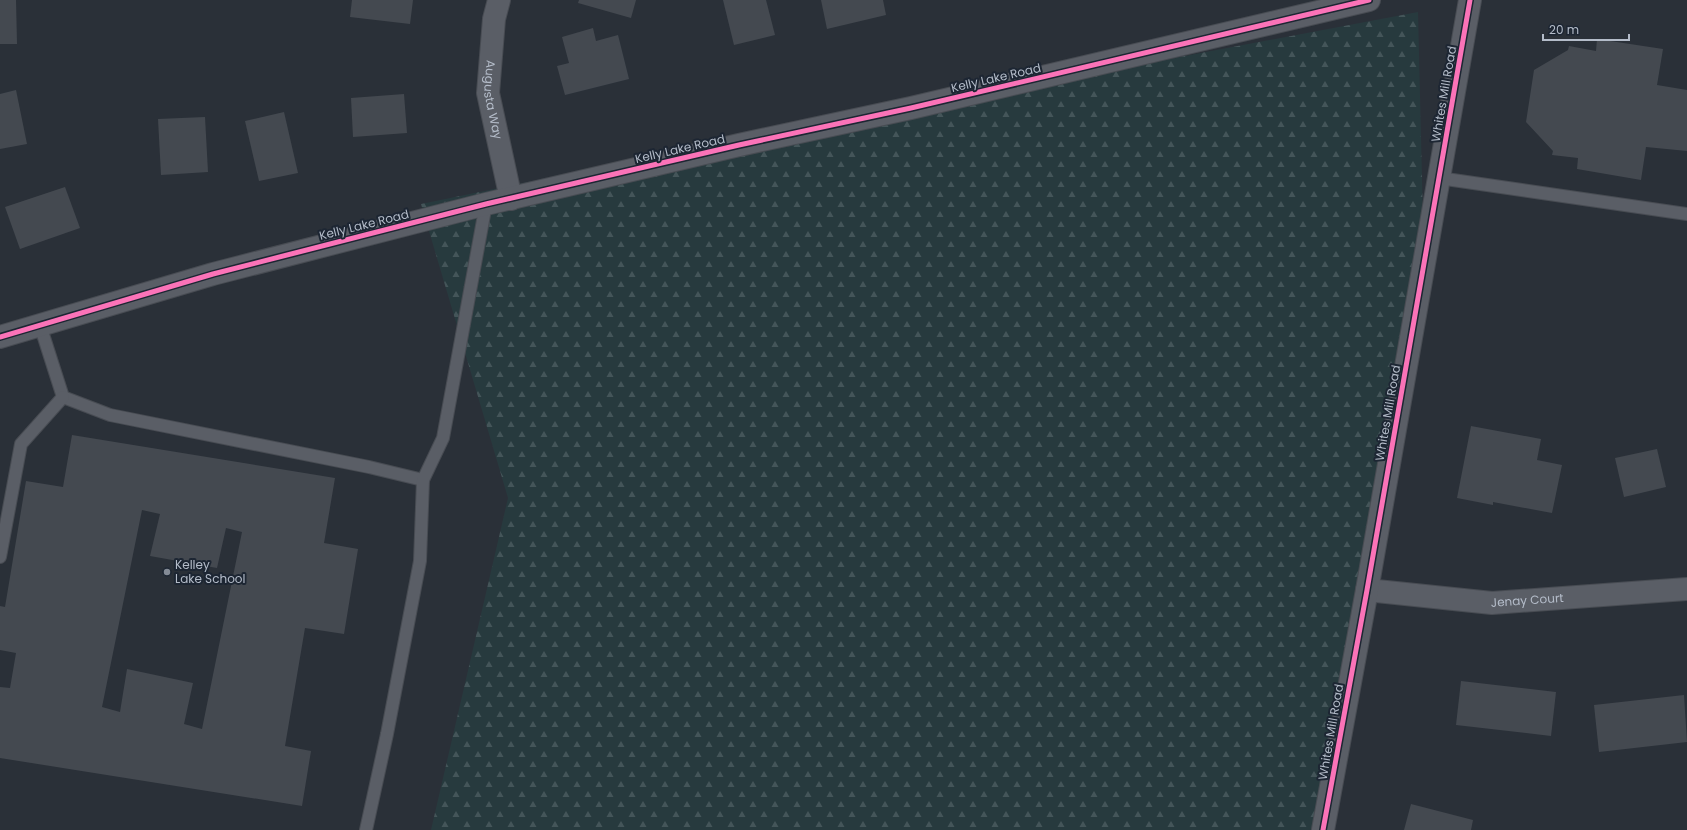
<svg xmlns="http://www.w3.org/2000/svg" width="1687" height="830" font-family="Poppins,sans-serif">
  <defs>
    <pattern id="forest-firs" width="22" height="20" patternUnits="userSpaceOnUse"><rect width="22" height="20" fill="#273a3e"/><path d="M5 1l3.5 6h-7zM16 11l3.5 6h-7z" fill="#445559"/></pattern>
  </defs>
  <rect width="100%" height="100%" fill="#2a3038"/>
  <!-- forest -->
  <polygon fill="url(#forest-firs)" points="1418,12 1425,305 1334,830 431,830 508,498 421,204 630,161"/>
  <!-- building -->
  <g fill="#444950" fill-rule="evenodd">
    <polygon points="0,0 16,0 17,44 0,44"/>
    <polygon points="352,0 413,0 410,24 350,17"/>
    <polygon points="579,0 636,0 631,18 578,3"/>
    <polygon points="723,0 766,0 775,35 734,45"/>
    <polygon points="821,0 883,0 886,15 827,29"/>
    <polygon points="593,28 596,41 618,35 629,79 565,95 557,66 569,63 562,37"/>
    <polygon points="1597,39 1663,49 1657,85 1687,90 1687,151 1646,147 1641,180 1577,169 1578,158 1552,155 1553,151 1526,122 1534,70 1568,50 1569,46 1596,51"/>
    <polygon points="16,90 27,144 0,149 0,94"/>
    <polygon points="404,94 407,133 353,137 351,98"/>
    <polygon points="284,112 298,173 259,181 245,121"/>
    <polygon points="205,117 208,172 161,175 158,119"/>
    <polygon points="65,187 80,228 20,249 5,207"/>
    <polygon points="1471,426 1541,439 1537,460 1562,465 1552,513 1493,502 1493,505 1457,498"/>
    <path d="M72,435L335,478L324,543L358,549L344,634L305,628L285,746L311,751L302,806L0,758V687L10,688L16,653L0,650V606L5,607L26,481L63,487ZM142,510L160,514L150,556L217,568L226,528L242,532L202,729L184,724L193,683L127,669L120,712L102,707Z"/>
    <polygon points="1657,449 1666,487 1624,497 1615,458"/>
    <polygon points="1461,681 1556,692 1551,736 1456,725"/>
    <polygon points="1684,695 1687,742 1599,752 1594,705"/>
    <polygon points="1411,804 1473,820 1471,830 1404,830"/>
  </g>
  <g fill="none" stroke-linecap="round" stroke-linejoin="round">
    <!-- service casing -->
    <g stroke="#484c53" stroke-width="14">
      <g id="service">
        <polyline points="1439,178 1687,214"/>
        <polyline points="40,325 63,397 110,415 369,467 423,480"/>
        <polyline points="0,557 21,444 63,397"/>
        <polyline points="366,830 387,734 420,561 423,480 443,438 486,204"/>
      </g>
    </g>
    <!-- minor casing -->
    <g stroke="#484c53" stroke-width="24">
      <g id="minor">
        <path id="s1" d="M499,0L494,19L488,93L511,199"/>
        <path id="s2" d="M1367,590L1492,603L1687,589"/>
      </g>
    </g>
    <!-- tertiary casing -->
    <g stroke="#484c53" stroke-width="24">
      <g id="tertiary">
        <polyline points="0,337 213,274 486,204 739,145 911,108 1369,0"/>
        <polyline points="1323,830 1367,590 1470,0"/>
      </g>
    </g>
    <!-- service -->
    <use href="#service" stroke="#5a5e66" stroke-width="12"/>
    <!-- minor -->
    <use href="#minor" stroke="#5a5e66" stroke-width="22"/>
    <!-- tertiary -->
    <use href="#tertiary" stroke="#5a5e66" stroke-width="22"/>
    <!-- cycleway casing -->
    <g stroke="#1d2633" stroke-width="8">
      <g id="cycleway">
        <polyline points="0,337 213,274 486,204 739,145 911,108 1369,0"/>
        <polyline points="1323,830 1367,590 1470,0"/>
      </g>
    </g>
    <!-- cycleway -->
    <use href="#cycleway" stroke="#fb73b8" stroke-width="5"/>
  </g>
  <!-- markers -->
  <circle fill="#848b96" stroke="#1d2633" stroke-width="1.5" cx="167" cy="572" r="4"/>
  <g text-anchor="middle" stroke-width="4" stroke-linejoin="round" paint-order="stroke">
    <!-- street labels -->
    <g font-size="12" fill="#b4bcc9" stroke="#1d2633">
      <text transform="translate(996 78) rotate(-13)" y="4">Kelly Lake Road</text>
      <text transform="translate(1444 94) rotate(-80)" y="4">Whites Mill Road</text>
      <text dy="4" stroke="none"><textPath href="#s1" startOffset="101">Augusta Way</textPath></text>
      <text transform="translate(680 149) rotate(-13)" y="4">Kelly Lake Road</text>
      <text transform="translate(364 225) rotate(-14)" y="4">Kelly Lake Road</text>
      <text transform="translate(1388 413) rotate(-80)" y="4">Whites Mill Road</text>
      <text dy="4" stroke="none"><textPath href="#s2" startOffset="161">Jenay Court</textPath></text>
      <text transform="translate(1331 732) rotate(-80)" y="4">Whites Mill Road</text>
    </g>
    <!-- poi labels -->
    <g font-size="12" fill="#b4bcc9" stroke="#1d2633" text-anchor="start">
      <text x="175" y="569">Kelley<tspan x="175" dy="14">Lake School</tspan></text>
    </g>
  </g>
  <!-- scale -->
  <path d="M1543 34v6h86v-6" fill="none" stroke="#b4bcc9" stroke-width="2"/>
  <text x="1549" y="34" font-size="12" fill="#b4bcc9" stroke="#1d2633" stroke-width="3" paint-order="stroke">20 m</text>
</svg>
